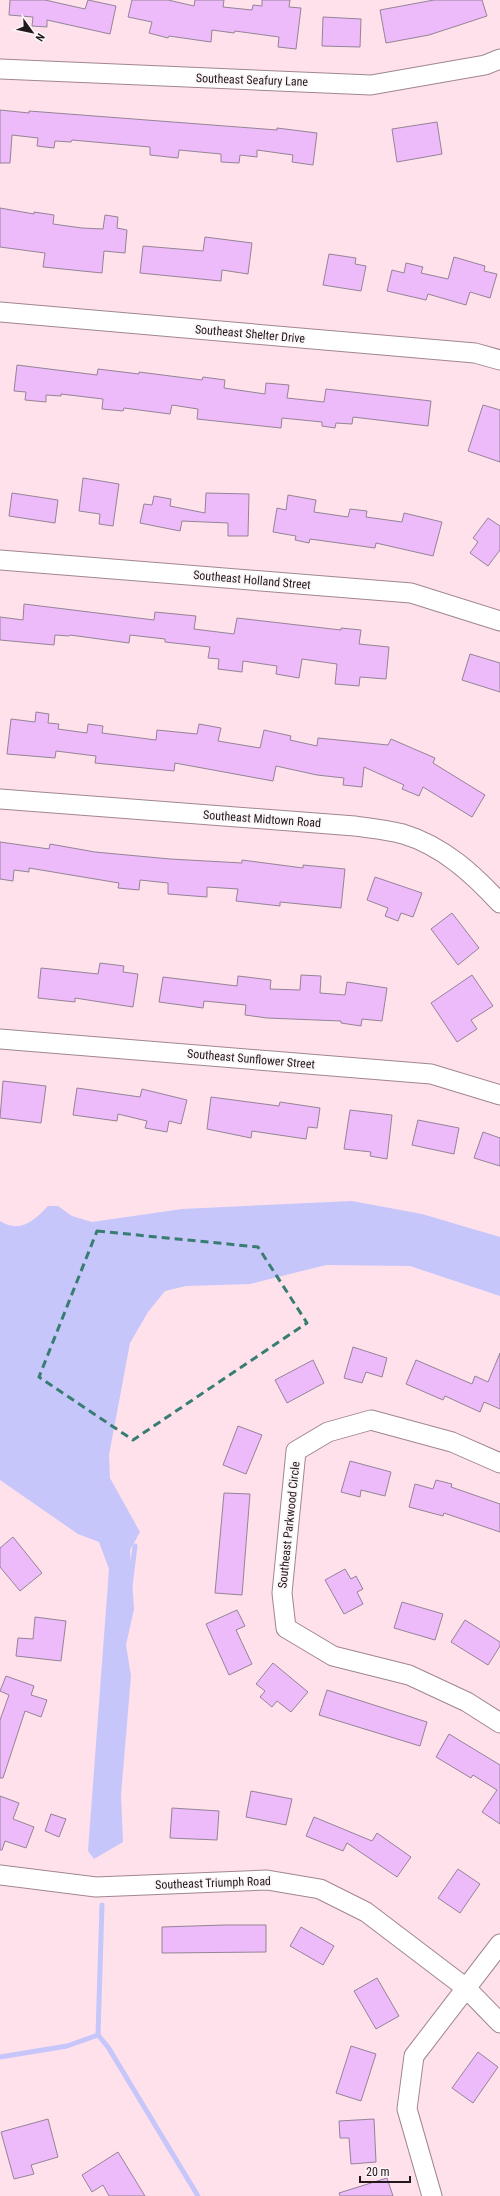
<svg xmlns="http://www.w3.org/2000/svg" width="500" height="2196" font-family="'Roboto Condensed',sans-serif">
  <rect width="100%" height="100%" fill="#fee1eb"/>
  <!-- water -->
  <path fill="#c6c6fb" d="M352,1201L422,1214L500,1237V1296L410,1266L326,1265L250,1284L186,1286L165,1291L148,1312L130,1343L109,1455L110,1478L140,1532L130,1550L134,1609L126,1645L131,1676L121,1795L123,1842L94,1859L88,1851L109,1569L99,1542L78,1534L0,1480V1221C20,1234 35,1220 48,1206H58L72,1216L92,1222L182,1209Z"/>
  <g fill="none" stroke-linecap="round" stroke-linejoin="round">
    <!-- stream -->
    <g stroke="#c6c6fb" stroke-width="5">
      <polyline points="130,1586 135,1546"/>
      <polyline points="98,2035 102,1905"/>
      <polyline points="0,2057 67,2046 98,2035 108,2047 198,2196"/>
    </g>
  </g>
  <!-- building -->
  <g fill="#edbbf9" stroke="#948497">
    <polygon points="10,0 45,0 85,9 88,0 116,6 110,34 47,20 47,27 32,26 33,17 9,15"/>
    <polygon points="132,0 168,0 194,6 195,0 224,0 223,7 252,10 253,5 262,6 262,0 290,0 289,7 301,8 296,49 278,47 279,37 235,31 234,33 212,30 211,42 169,36 168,38 149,33 152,22 128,17"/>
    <polygon points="434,0 482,0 487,16 429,35 386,43 380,10"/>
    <polygon points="323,17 361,19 360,47 322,46"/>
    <polygon points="0,110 29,113 29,111 277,130 277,128 317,133 313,165 292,162 293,155 257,150 257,157 240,155 239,163 221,162 221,154 179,150 178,158 150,155 150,147 72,140 71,142 55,141 54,148 37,146 38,138 12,135 10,163 0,163"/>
    <polygon points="437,122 442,154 397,162 392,129"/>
    <polygon points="0,208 34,214 34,212 54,215 53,224 82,228 103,229 105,215 118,217 117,228 127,230 125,253 104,251 102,273 43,267 45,253 0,247"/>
    <polygon points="205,237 252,243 248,274 222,270 221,281 140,273 143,246 203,251"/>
    <polygon points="329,254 356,258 355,264 366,266 361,291 323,285"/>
    <polygon points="454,257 485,266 484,271 497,274 490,298 470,292 466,305 428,294 426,300 387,291 392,270 404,273 406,263 423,267 421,273 448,279"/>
    <polygon points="17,365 97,375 98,369 139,374 139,372 202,380 203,377 225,380 224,388 265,394 266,383 289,385 287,398 324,402 326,389 431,401 428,426 353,417 352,424 336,423 335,428 322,426 322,422 282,418 281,428 197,419 198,409 172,405 170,414 124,408 123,411 102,409 103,399 61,394 61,396 46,395 46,402 25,400 26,392 14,391"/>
    <polygon points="483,405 500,410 500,462 468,451"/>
    <polygon points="83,478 119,484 113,526 99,524 100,514 79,511"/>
    <polygon points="12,493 58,500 55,523 9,516"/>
    <polygon points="206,493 249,494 248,536 228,536 228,523 182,521 180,531 140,523 144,504 152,505 154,496 171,499 170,506 205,513"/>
    <polygon points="288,495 316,500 314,512 348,517 350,509 367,511 366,517 402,522 404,513 442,522 433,556 376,543 375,548 310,539 309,543 295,540 296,536 273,532 277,508 286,510"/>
    <polygon points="488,518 500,526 500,550 488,566 470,553 478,542 473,538"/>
    <polygon points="24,604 154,620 155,612 196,616 194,629 234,634 237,618 341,630 341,628 361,630 359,644 389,647 386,679 360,677 359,686 335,684 337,664 302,659 299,678 276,674 277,666 243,661 242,672 218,669 219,659 208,658 210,647 165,642 165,639 130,635 129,643 70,635 69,636 55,635 54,645 0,640 0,617 23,620"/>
    <polygon points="470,654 500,663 500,692 462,680"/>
    <polygon points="36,712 49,714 48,723 59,724 58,729 87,733 88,724 103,726 102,733 156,740 157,730 197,734 199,724 221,728 218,741 260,748 264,730 291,736 290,740 317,746 318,738 388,745 391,739 435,758 433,763 485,795 472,817 423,787 419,796 402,789 404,785 364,767 362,787 343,785 344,778 317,775 276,766 273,781 175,763 174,771 95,763 96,756 56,751 55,758 7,754 11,719 35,722"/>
    <polygon points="0,842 49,849 50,844 95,852 170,859 242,863 242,860 303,868 303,865 345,869 341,908 280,902 280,906 236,901 238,889 207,887 207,897 168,894 168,883 140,880 139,890 118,888 119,883 29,868 29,872 14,870 13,881 0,879"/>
    <polygon points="375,877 422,893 413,917 401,913 398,921 385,916 388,908 367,900"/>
    <polygon points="452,913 479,948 458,965 431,929"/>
    <polygon points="100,963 124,966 123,972 138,974 133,1007 75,998 75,1002 38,998 41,968 98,974"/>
    <polygon points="301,975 321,976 320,993 345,995 347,982 387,988 382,1021 362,1019 361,1026 341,1023 341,1021 267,1018 245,1015 246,1005 204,1001 203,1008 159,1002 163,977 237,986 238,976 271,980 270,989 300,990"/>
    <polygon points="472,975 493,1006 471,1020 477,1029 457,1042 431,1003"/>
    <polygon points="3,1081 46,1086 41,1123 0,1118"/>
    <polygon points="77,1088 140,1097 142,1089 187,1100 181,1124 169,1121 167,1132 145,1128 147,1121 118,1114 117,1121 73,1115"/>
    <polygon points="211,1097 279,1106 280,1102 320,1108 317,1128 308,1127 306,1139 252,1131 251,1138 207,1129"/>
    <polygon points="350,1110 392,1115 387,1159 370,1156 371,1152 344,1149"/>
    <polygon points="418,1120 459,1128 454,1154 412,1145"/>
    <polygon points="483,1132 500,1138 500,1166 474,1158"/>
    <polygon points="353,1347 387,1358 382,1377 366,1372 362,1383 344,1378"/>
    <polygon points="500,1353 500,1409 484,1402 480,1412 445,1396 443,1400 406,1384 416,1360 472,1384 475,1376 488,1382"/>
    <polygon points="313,1360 324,1383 287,1403 275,1380"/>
    <polygon points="238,1426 262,1435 246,1474 223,1465"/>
    <polygon points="350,1461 391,1472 385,1496 361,1490 360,1497 341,1492"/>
    <polygon points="436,1480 452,1484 451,1487 500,1504 500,1532 444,1513 443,1516 409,1507 415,1484 433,1489"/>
    <polygon points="224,1493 250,1494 242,1595 215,1593"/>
    <polygon points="13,1537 42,1573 20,1591 0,1567 0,1548"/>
    <polygon points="345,1569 351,1579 356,1576 363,1589 357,1592 363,1604 344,1614 325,1580"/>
    <polygon points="402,1602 443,1614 435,1640 394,1628"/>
    <polygon points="237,1610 245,1626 236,1630 252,1664 229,1675 206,1624"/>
    <polygon points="35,1617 66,1621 61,1661 16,1656 18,1638 33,1639"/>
    <polygon points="465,1620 500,1642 500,1646 488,1665 451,1642"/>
    <polygon points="273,1663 308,1692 291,1712 277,1701 272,1707 260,1697 265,1691 256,1684"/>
    <polygon points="6,1676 34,1686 31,1695 47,1700 41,1717 25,1711 3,1778 0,1778 0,1720 9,1695 0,1691"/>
    <polygon points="327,1690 427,1722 420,1746 319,1715"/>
    <polygon points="449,1734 500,1765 500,1824 482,1812 497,1790 473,1775 471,1778 436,1757"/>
    <polygon points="251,1791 292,1799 286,1825 246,1817"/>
    <polygon points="0,1796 19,1803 13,1819 34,1827 26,1848 5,1841 2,1850 0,1850"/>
    <polygon points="172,1808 219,1811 217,1840 170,1838"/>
    <polygon points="51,1814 66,1819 59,1837 45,1831"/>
    <polygon points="314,1817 372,1841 377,1833 411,1857 397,1877 347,1843 343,1851 306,1836"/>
    <polygon points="458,1869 480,1884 460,1913 438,1898"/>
    <polygon points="224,1925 266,1925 266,1952 162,1953 162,1927"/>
    <polygon points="301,1927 334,1946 323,1965 290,1946"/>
    <polygon points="377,1978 399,2016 376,2029 354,1991"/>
    <polygon points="351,2046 376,2054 361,2101 336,2093"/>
    <polygon points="478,2052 498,2067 473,2103 452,2088"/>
    <polygon points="48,2119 58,2157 31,2165 34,2174 14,2179 1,2132"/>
    <polygon points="374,2119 376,2162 351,2164 349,2138 340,2138 339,2121"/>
    <polygon points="118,2152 145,2196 109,2196 103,2185 92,2192 82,2175"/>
    <polygon points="387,2178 393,2196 340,2196 339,2193"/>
  </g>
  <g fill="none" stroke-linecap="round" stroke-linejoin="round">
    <!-- street casing -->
    <g stroke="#a0868f" stroke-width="21">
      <g id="street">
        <polyline points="0,69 371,85 485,65 500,59"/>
        <polyline points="0,312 475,353 500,360"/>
        <polyline points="0,560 411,593 500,621"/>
        <path d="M0,799L355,826C371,828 388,830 403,834C443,846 473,874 500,903"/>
        <polyline points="0,1039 431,1074 500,1095"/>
        <polyline points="500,1463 452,1442 371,1420 328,1432 296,1451 282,1593 286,1628 333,1656 409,1675 467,1702 500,1723"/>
        <polyline points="0,1875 96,1887 267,1880 320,1889 366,1912 466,1988 500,2023"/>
        <polyline points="432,2196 407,2109 414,2056 500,1944"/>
      </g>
    </g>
    <!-- street -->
    <use href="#street" stroke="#fff" stroke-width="19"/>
  </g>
  <!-- marked area -->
  <path fill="none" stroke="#387d71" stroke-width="3" stroke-dasharray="8 5" stroke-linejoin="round" d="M97,1231L258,1247L307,1323L133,1440L39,1377Z"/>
  <g text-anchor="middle" stroke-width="3.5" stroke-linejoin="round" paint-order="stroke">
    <!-- street labels -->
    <g font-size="12" fill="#22181b" stroke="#fbf5f7">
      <text transform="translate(252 80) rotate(2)" y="4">Southeast Seafury Lane</text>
      <text transform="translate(250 334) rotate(5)" y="4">Southeast Shelter Drive</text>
      <text transform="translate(252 580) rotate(5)" y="4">Southeast Holland Street</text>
      <text transform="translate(262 819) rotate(4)" y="4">Southeast Midtown Road</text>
      <text transform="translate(251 1059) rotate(5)" y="4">Southeast Sunflower Street</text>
      <text transform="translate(289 1525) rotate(-84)" y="4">Southeast Parkwood Circle</text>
      <text transform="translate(213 1883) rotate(-2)" y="4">Southeast Triumph Road</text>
    </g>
  </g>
  <!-- north arrow -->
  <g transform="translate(32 32) rotate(123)" stroke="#fbf5f7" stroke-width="3" paint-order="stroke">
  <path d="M0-3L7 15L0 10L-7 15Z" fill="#22181b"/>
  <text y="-6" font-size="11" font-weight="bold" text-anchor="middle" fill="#22181b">N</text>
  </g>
  <!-- scale -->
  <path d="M360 2176v6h50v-6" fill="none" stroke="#22181b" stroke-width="2"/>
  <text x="366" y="2176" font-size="12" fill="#22181b" stroke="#fbf5f7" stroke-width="3" paint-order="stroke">20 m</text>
</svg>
